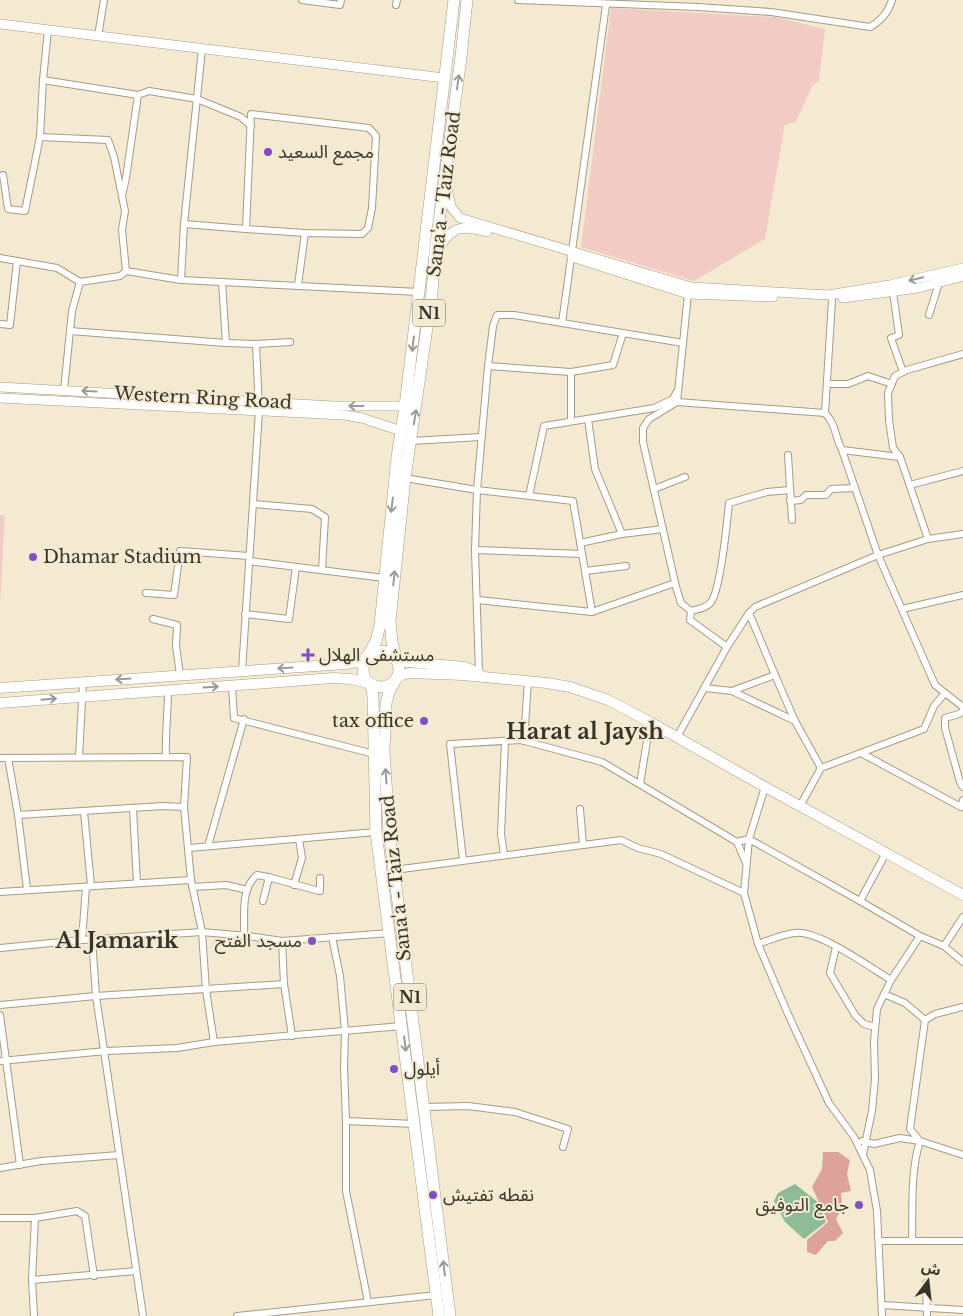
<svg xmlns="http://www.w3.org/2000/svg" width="963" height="1316" font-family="'Libre Baskerville','Noto Sans Arabic',serif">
  <rect width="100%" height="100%" fill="#f3ead1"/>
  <!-- green -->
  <g fill="#f2cbc5">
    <polygon points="611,8 775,17 825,29 819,81 812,86 796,122 785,124 765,239 694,281 581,247"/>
    <polygon points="0,515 5,515 0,604"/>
  </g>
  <!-- forest -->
  <polygon fill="#dda39a" points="823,1152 838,1152 850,1160 847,1174 851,1191 841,1193 842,1207 836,1219 843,1233 835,1241 828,1241 816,1255 807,1252 807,1240 828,1222 812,1187 822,1169"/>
  <!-- water -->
  <polygon fill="#8fbc98" points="795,1184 819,1203 826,1222 804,1239 785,1222 774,1201 778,1193"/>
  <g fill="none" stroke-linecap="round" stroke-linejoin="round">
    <!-- street casing -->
    <g stroke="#a59c85" stroke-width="8">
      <g id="street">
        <polyline points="302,0 340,5 341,0"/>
        <path d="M518,0L698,7L771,12L870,27C881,21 888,13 892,0"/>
        <polyline points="396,5 397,0"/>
        <polyline points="98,36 104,0"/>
        <polyline points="43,80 138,95"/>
        <polyline points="40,137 108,140 114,157 125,211 122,230 126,271"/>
        <polyline points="3,175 8,209 25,211 40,137 43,80 48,30"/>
        <polyline points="122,196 126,178 138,95 149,91 197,99 241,117 251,126"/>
        <polyline points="184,224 202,49"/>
        <polyline points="0,258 17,261"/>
        <polyline points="181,280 184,224 246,229"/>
        <polyline points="298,285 305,233 362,234 368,228 372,208 376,136 369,128 251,114 246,229 305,233"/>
        <polyline points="893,292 899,335 891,338 903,372"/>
        <polyline points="688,294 677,402 825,413 832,300"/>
        <polyline points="929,315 939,283"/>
        <polyline points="562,323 606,5"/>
        <polyline points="0,324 10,325 17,261 57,268 80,282"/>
        <polyline points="70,331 226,343 222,282"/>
        <polyline points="226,343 256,344 259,411 242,671"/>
        <polyline points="256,344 290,342"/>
        <polyline points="488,366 571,372 613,365 623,333"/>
        <polyline points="827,384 848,384 868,376 892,384"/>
        <polyline points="64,390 72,311 80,282 120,276 126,271 181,280 419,292"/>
        <path d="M677,402L649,419L643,428V442L676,587L681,603L691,611C698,609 707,608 711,602C721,589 727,522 729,503L767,492L790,490"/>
        <path d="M825,413C837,426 834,435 842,450L878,555L928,539L963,534"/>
        <polyline points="588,419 595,469 622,534 663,529"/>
        <polyline points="571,421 571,372"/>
        <polyline points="411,441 481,437"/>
        <polyline points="842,450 900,457"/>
        <polyline points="788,455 792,520"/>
        <polyline points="405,478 477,490 475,550 479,673"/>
        <polyline points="910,485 963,471"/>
        <polyline points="654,489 685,477"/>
        <polyline points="529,496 544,426 654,408 673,399 676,393"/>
        <polyline points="790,501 801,500 806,495 826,495 831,489 855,488"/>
        <polyline points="253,504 312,509 325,517 322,570"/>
        <polyline points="928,539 900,457 893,448 889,420 888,393 895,376 907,370 963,354"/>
        <polyline points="580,543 622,534"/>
        <polyline points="475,550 582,554"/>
        <polyline points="249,561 384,578"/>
        <polyline points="585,571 626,566"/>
        <polyline points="146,593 174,595 180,551 249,556"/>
        <polyline points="478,600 592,612 573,501 477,490 488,366 493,326 497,315 514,315 683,343"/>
        <polyline points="902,609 963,595"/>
        <polyline points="691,611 690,620 727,647"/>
        <polyline points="592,612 675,583"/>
        <polyline points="245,614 289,619 296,567"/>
        <polyline points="153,619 177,625 176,646 180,675"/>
        <polyline points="775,675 795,721 821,768"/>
        <polyline points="232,686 234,718 374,754"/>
        <polyline points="705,688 732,691 775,675 749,613"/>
        <polyline points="732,691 795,721"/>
        <polyline points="963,711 959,714 945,718 945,728 960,782 963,787"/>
        <polyline points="677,737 727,647 749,613 755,607 878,555 935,685 963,707"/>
        <polyline points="524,741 528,680"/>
        <polyline points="861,753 961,807 963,800"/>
        <polyline points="79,757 83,682"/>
        <path d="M166,757C165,734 168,713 168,690"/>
        <polyline points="0,758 187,757 184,807 191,880 202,932 206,990 214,1042"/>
        <polyline points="8,758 18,815 27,889"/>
        <polyline points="640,784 650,722"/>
        <polyline points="800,806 821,768 924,729 934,706 945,693"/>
        <polyline points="133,809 137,883"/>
        <polyline points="580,809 583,845"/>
        <polyline points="84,812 91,885"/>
        <polyline points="18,815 163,806 184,807"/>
        <polyline points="737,842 749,839 860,901"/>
        <polyline points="208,846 244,719"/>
        <polyline points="189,848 376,832"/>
        <polyline points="886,853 860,901 920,936 944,946 963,917"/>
        <polyline points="504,855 501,834 505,741"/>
        <polyline points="463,860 450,744 521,740 602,762 737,842 746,863"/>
        <polyline points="394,870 621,840 638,848 661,854 744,893 758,944 788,1014 829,1103 854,1137 870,1170 877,1211 882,1316"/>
        <polyline points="294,885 302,858 299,839"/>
        <polyline points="192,887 226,885 247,890"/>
        <polyline points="0,892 191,880"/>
        <polyline points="744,893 749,839 765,787"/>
        <polyline points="263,901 269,877"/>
        <path d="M244,935C245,915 240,889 257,875L268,877L319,891H320V878"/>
        <polyline points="332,937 340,976 345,1031 344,1068 346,1121 346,1191 368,1302"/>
        <polyline points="92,939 96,996 143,1316"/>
        <polyline points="82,940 86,887"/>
        <polyline points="282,941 284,984 292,1036"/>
        <path d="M758,944C770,940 783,934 795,933C817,929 871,968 891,980"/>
        <polyline points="944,946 963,962"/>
        <polyline points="836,947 830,973 855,1015 864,1024 875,1027"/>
        <polyline points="0,948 82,940 202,932 248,936 282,941 390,933"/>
        <polyline points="884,994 905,1003 925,1020"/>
        <polyline points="0,1005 96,996 284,984"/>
        <polyline points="963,1007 935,1014 925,1020 910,1129 920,1141 963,1155"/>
        <polyline points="0,1015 20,1165"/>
        <polyline points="0,1061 106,1051 177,1048 214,1042 402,1026"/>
        <polyline points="423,1107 468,1106 515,1112 568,1129 563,1147"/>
        <polyline points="346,1121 415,1124"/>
        <path d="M862,1141L874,1144L900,1138L920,1141C910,1172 913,1209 912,1241"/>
        <polyline points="863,1154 872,1111 875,1079 874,1041 877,1009 891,980 920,936"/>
        <polyline points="0,1168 41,1161 119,1155"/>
        <polyline points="0,1218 35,1218 77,1211 85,1216 94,1276"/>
        <polyline points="880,1241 963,1241"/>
        <polyline points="32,1280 136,1271"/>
        <polyline points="926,1283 927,1316"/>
        <polyline points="882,1305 963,1310"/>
        <polyline points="34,1316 32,1280 35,1218"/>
        <polyline points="237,1316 437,1295"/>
      </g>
    </g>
    <!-- secondary casing -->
    <g stroke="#a59c85" stroke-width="10">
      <g id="secondary">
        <polyline points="0,24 444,78"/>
        <polyline points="446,183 451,207 460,218 691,287 828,295 890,285 963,268"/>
        <path d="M436,251C453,227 458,224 487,232"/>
        <polyline points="572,257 688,294 773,297"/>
        <polyline points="843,298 918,288 963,276"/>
        <polyline points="0,387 333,406 405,406"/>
        <polyline points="0,398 344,415 362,418 401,431"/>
      </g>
    </g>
    <!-- primary casing -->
    <g stroke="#a59c85" stroke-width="11">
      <g id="primary">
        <polyline points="397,661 465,667 479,673"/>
        <polyline points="396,679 402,675 409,673 463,675 547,683 570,687 608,700 650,722 765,787 963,895"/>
        <polyline points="0,688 345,664 358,662 367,657"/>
        <polyline points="0,703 333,678 351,679 369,683"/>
      </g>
    </g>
    <!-- highway casing -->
    <g stroke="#a59c85" stroke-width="12">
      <g id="highway">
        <circle cx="381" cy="669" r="18"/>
        <polyline points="367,657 376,641 380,625 397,457 405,406 454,0"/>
        <polyline points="397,661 392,643 390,621 405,478 432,293 435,251 461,57 467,0"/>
        <polyline points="396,679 389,692 386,703 384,750 389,831 450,1316"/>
        <polyline points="369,683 372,689 373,697 376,832 439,1316"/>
      </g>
    </g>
    <!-- street -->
    <use href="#street" stroke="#fff" stroke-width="6"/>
    <!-- secondary -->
    <use href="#secondary" stroke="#fff" stroke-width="9"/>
    <!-- primary -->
    <use href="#primary" stroke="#fff" stroke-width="10"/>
    <!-- highway -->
    <use href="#highway" stroke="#fff" stroke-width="11"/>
  </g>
  <!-- one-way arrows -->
  <defs><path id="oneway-shaft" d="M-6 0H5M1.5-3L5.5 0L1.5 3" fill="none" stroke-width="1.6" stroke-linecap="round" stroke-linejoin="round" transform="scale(1.25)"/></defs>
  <g stroke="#9b9a94">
    <use href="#oneway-shaft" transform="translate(458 82) rotate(-82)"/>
    <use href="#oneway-shaft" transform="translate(916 279) rotate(167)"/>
    <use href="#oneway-shaft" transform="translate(413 344) rotate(97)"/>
    <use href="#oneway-shaft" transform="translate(89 391) rotate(-177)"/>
    <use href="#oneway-shaft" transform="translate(356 406) rotate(-180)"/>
    <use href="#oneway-shaft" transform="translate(415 417) rotate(-81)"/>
    <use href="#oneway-shaft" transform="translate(392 505) rotate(97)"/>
    <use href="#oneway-shaft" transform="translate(394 578) rotate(-84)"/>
    <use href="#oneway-shaft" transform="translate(285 668) rotate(176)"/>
    <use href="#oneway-shaft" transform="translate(123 679) rotate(176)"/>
    <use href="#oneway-shaft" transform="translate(211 687) rotate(-4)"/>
    <use href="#oneway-shaft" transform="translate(49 699) rotate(-5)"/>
    <use href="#oneway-shaft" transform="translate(386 776) rotate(-94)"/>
    <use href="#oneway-shaft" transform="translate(405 1044) rotate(83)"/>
    <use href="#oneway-shaft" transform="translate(444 1268) rotate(-97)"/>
  </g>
  <!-- markers -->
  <g fill="#7e4fc7" stroke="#f3ead1" stroke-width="2">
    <circle cx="268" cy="152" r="5"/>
    <circle cx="33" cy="557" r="5"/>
    <path d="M305.5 647.5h5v5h5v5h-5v5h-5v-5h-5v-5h5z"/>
    <circle cx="424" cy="721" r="5"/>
    <circle cx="312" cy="941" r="5"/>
    <circle cx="394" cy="1069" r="5"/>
    <circle cx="433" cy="1195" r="5"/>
    <circle cx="859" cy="1205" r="5"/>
  </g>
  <g text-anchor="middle" stroke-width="4" stroke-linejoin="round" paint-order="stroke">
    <!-- shield labels -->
    <g fill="#f3ead1" stroke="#6f6b5c" stroke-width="1">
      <rect x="413" y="299.5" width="32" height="27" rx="4"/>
      <rect x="394" y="983.5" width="32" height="27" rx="4"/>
    </g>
    <g font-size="16" font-weight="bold" fill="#37342a">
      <text x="429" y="319">N1</text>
      <text x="410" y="1003">N1</text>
    </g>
    <!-- poi labels -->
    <g font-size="18" fill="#37342a" stroke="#f3ead1" text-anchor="start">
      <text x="278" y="158">مجمع السعيد</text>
      <text x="43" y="563">Dhamar Stadium</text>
      <text x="319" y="661">مستشفى الهلال</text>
      <text x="414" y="727" text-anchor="end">tax office</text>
      <text x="302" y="947" text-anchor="end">مسجد الفتح</text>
      <text x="404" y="1075">أيلول</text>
      <text x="443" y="1201">نقطه تفتيش</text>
      <text x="849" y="1211" text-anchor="end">جامع التوفيق</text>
    </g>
    <!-- street labels -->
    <g font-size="18" fill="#37342a" stroke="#f3ead1">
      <text transform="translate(444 194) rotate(-83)" y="6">Sana'a - Taiz Road</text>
      <text transform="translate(203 398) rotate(3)" y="6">Western Ring Road</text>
      <text transform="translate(396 878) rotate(-96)" y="6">Sana'a - Taiz Road</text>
    </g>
    <!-- district labels -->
    <g font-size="22" font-weight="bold" fill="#37342a" stroke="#f3ead1">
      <text x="585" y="739">Harat al Jaysh</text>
      <text x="117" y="948">Al Jamarik</text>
    </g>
  </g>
  <!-- north arrow -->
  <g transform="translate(928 1281) rotate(15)" stroke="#f3ead1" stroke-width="4" paint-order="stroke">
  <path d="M0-4L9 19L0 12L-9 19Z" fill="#37342a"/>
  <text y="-8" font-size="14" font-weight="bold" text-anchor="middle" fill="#37342a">ش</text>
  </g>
</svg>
